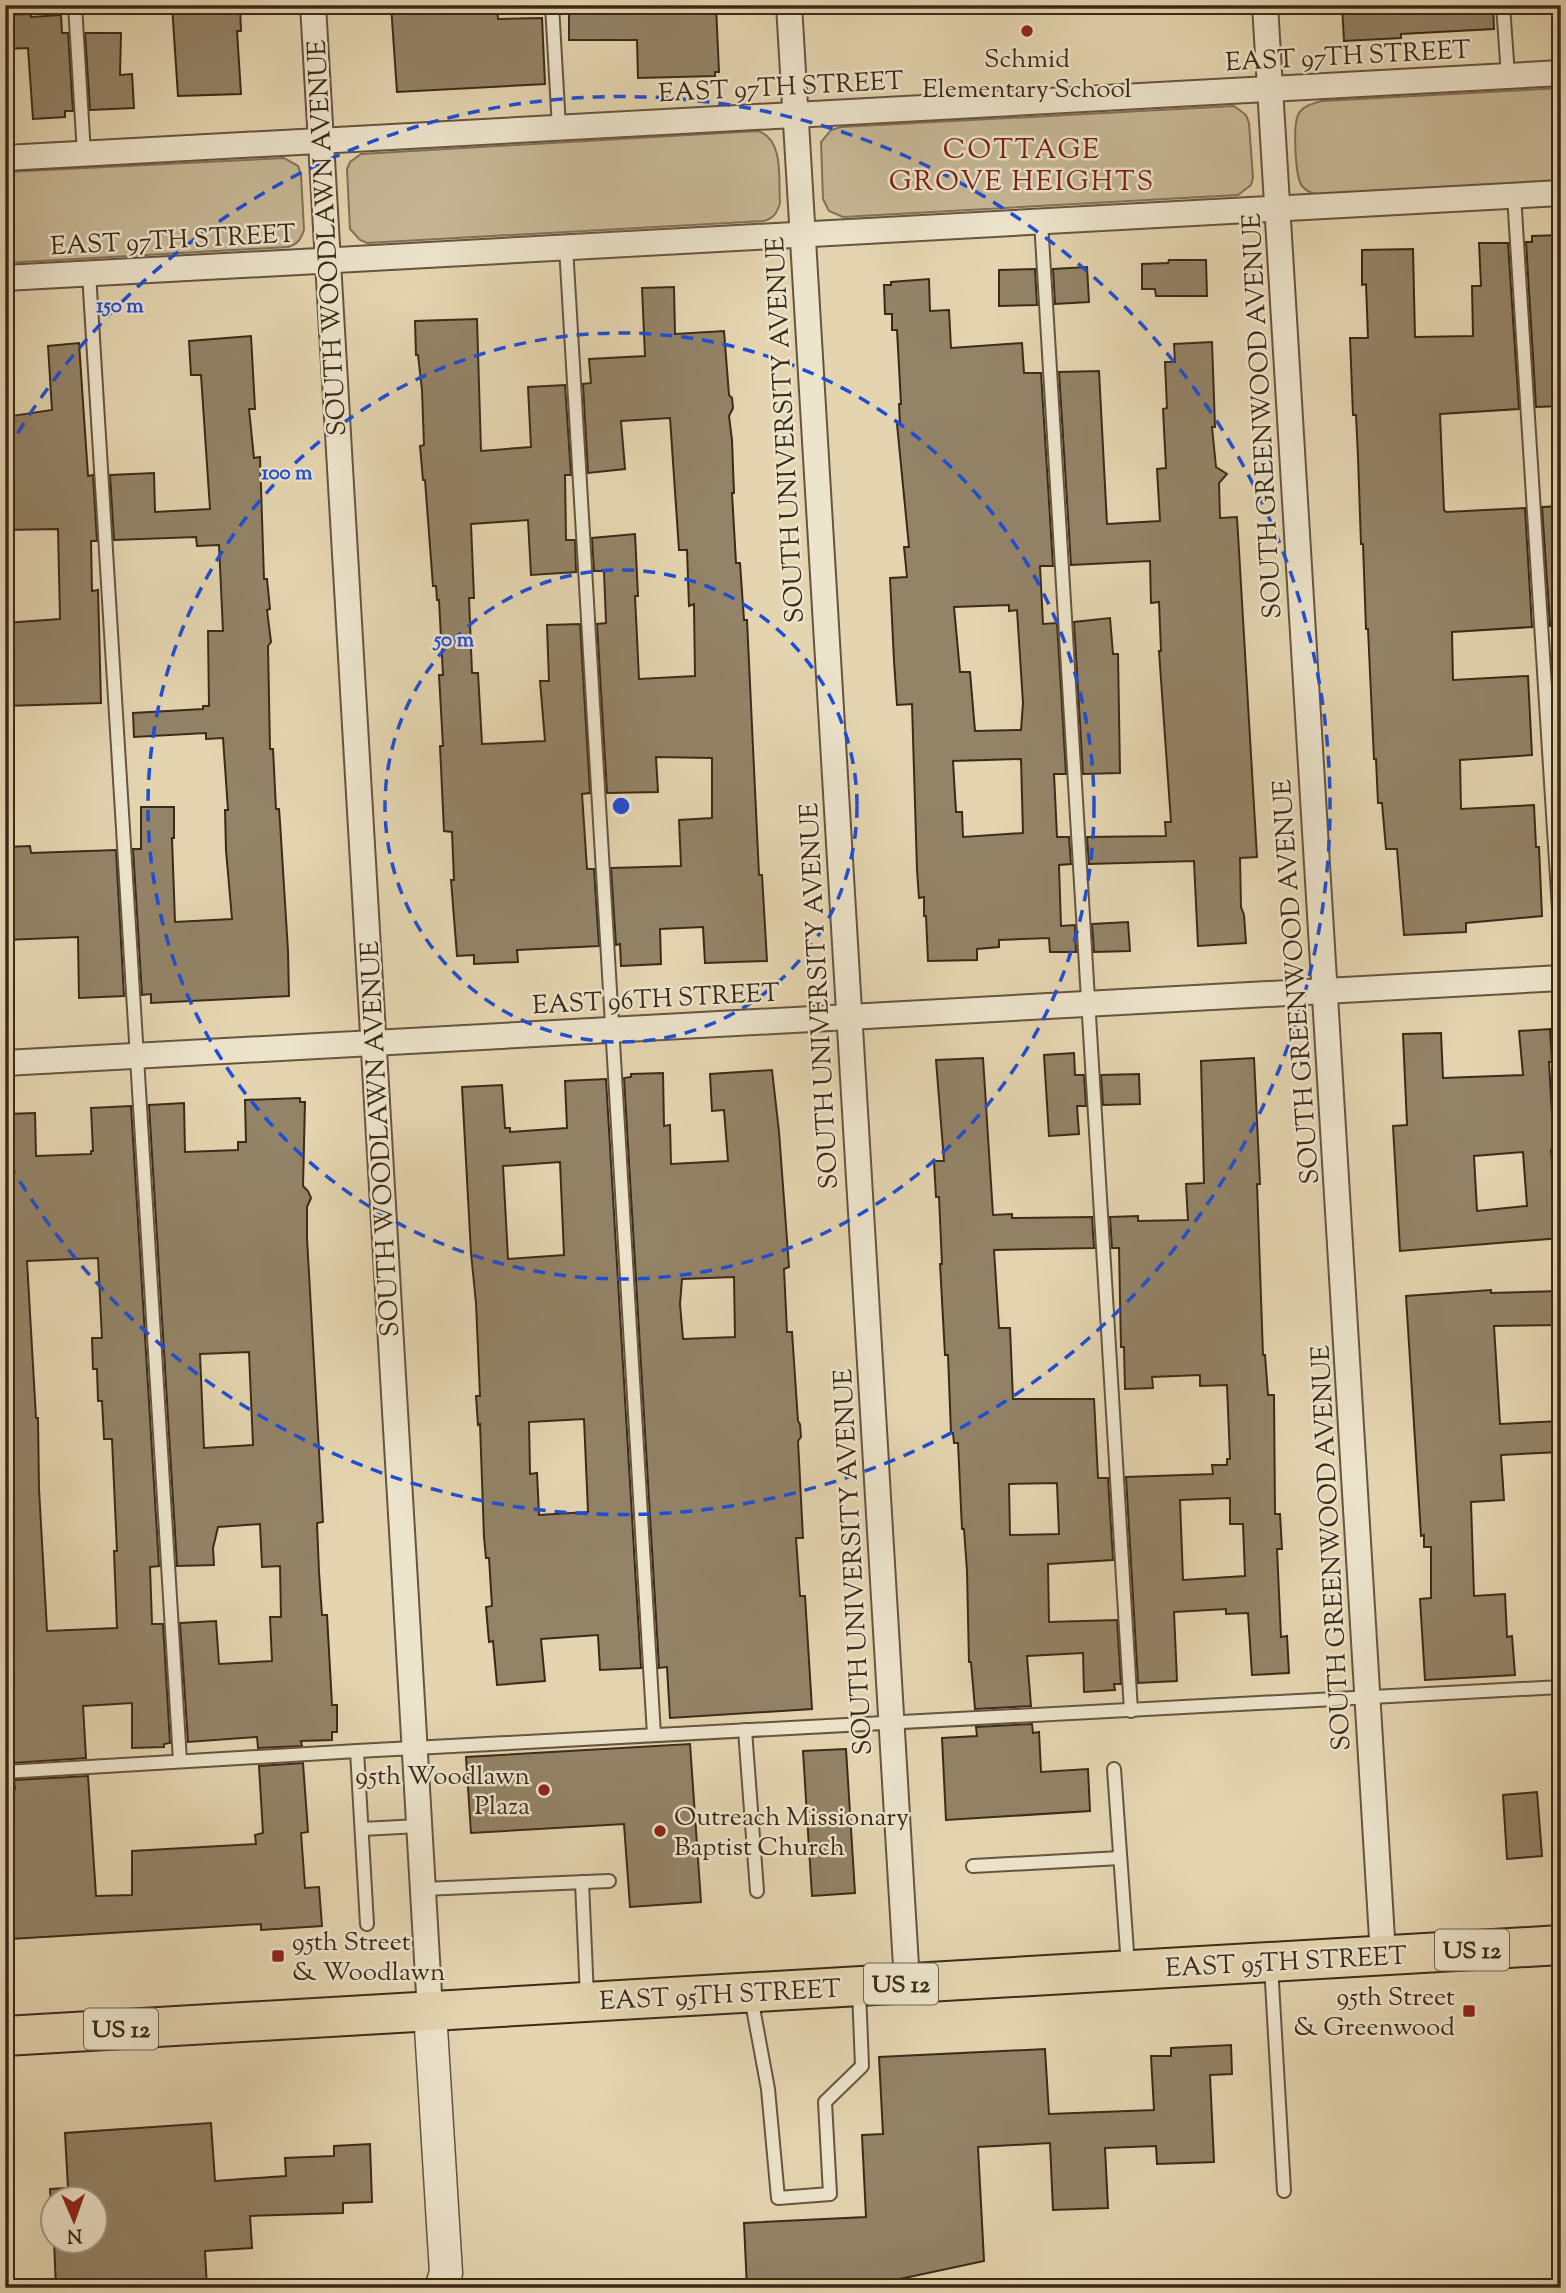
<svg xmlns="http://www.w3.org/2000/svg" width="1566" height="2293" font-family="'Sorts Mill Goudy',serif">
  <rect width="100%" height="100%" fill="#e4d5b0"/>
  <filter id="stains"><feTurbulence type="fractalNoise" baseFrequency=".00286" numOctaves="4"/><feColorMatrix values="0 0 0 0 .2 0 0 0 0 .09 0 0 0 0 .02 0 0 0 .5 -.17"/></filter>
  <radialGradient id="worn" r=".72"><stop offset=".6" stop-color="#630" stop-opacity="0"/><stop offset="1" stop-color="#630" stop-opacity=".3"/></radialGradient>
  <!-- green -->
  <g fill="#c7b896" stroke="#827157" stroke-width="2">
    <path d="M1561,88V182L1321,196C1314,194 1307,192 1302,186C1295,177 1293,125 1298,115C1302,106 1312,104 1321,101Z"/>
    <polygon points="1234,106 1246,115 1249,123 1253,178 1251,185 1238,195 843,217 829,211 823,199 821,142 831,130 841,127"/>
    <path d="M758,131C785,140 778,181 780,203C777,213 774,218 764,221L367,243L360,240L350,229L347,169L350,162L361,154Z"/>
    <path d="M284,158L298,166L301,175L304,230C301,239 298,244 288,247L5,263V172Z"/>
  </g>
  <!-- building -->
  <g fill="#938367" stroke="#3c2a18" stroke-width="2" fill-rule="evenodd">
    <polygon points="172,5 240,7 241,31 237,31 241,94 178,96"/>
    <polygon points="391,5 497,5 498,19 542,18 545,84 397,92"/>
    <polygon points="647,5 716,5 719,72 715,72 715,76 638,78 637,40 569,40 569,11 644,11"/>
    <polygon points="1342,5 1493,5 1494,29 1401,34 1401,38 1344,41"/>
    <polygon points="31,14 31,17 61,15 62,33 68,33 73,111 65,111 65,117 33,119 28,48 5,49 5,15"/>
    <polygon points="85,33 121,33 120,75 132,74 134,108 90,110"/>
    <polygon points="1561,235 1561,322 1557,322 1561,406 1536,407 1526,242 1532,242 1532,236"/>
    <polygon points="1479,243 1508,243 1519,409 1440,414 1444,510 1446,512 1525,508 1532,627 1452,632 1453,680 1528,676 1532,755 1460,760 1461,809 1534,805 1536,847 1539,847 1542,916 1466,923 1466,932 1404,935 1397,849 1386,849 1382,803 1378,803 1376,759 1374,759 1368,629 1366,629 1363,544 1361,544 1358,457 1356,415 1353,415 1350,338 1368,338 1366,284 1362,285 1362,250 1413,249 1415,337 1473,336 1472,286 1481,286"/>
    <polygon points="1169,260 1206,260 1207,296 1156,296 1155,289 1142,289 1142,264 1168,263"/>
    <polygon points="1087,267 1089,302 1055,304 1053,269"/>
    <polygon points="1035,269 1037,305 999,306 999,270"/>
    <path d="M929,279L930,311L949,310L951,348L1022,343L1024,373H1041L1053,566H1040L1043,624L1057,623L1066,774H1054L1057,837H1069L1071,864L1059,865L1061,926L1075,925L1076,952H1050L1049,938L999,940V947L977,949V960L928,961L926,916H924V897L919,898L917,870L912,704L897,705L894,661L890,578L907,577L904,547H909L897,424H900L899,404H901L897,330H892V314H885L884,285H891V282ZM1009,605V611L1017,610L1023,703L1021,730L975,731L970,672H960L954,607ZM1021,759L1023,833L963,837L962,812H956L953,761Z"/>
    <polygon points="674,287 675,334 724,331 729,395 732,398 733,408 729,416 732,440 734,493 732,493 736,563 740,563 744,620 747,620 759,875 762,875 767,961 705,963 703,927 660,929 661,964 621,966 620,944 616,945 611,868 681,866 679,820 712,818 712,758 656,757 658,792 607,793 597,624 606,623 604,571 594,571 592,538 635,534 638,596 635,596 639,679 695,676 694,604 689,606 687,550 679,550 670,418 621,421 625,469 588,473 583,384 591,383 589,359 645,356 642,288"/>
    <polygon points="477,319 481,451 531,447 528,387 565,385 571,475 565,475 566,540 575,540 576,572 531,575 528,520 471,524 474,598 469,598 472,673 478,673 482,744 545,741 540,681 549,681 547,625 580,624 590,793 582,794 587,869 594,869 599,946 517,950 518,962 474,964 474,955 457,956 451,880 454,880 452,832 444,831 440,746 443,746 439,675 443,675 439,600 437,600 436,586 433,586 425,480 423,480 420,446 424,445 422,390 418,355 416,355 415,321"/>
    <polygon points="251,336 255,409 249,409 254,458 260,457 264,579 267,579 270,609 267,610 271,642 268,646 270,749 273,749 276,809 279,809 280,822 288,951 289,996 151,1003 151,994 142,995 133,849 141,849 141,807 174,807 174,838 172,838 175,922 232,919 226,850 225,810 228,810 223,738 206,739 206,733 134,737 133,713 203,709 203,706 209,706 208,631 223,631 219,545 197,546 196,537 114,540 110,475 154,473 155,512 210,509 201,375 191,375 189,341"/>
    <polygon points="1212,342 1215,427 1212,427 1216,467 1227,474 1219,483 1220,518 1237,517 1257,857 1240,858 1241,907 1244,915 1246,943 1198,946 1194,861 1089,864 1087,837 1166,836 1165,822 1171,822 1159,651 1161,651 1159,602 1151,603 1150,561 1071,565 1059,372 1099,371 1107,524 1160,521 1157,469 1166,468 1163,409 1167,408 1165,362 1175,362 1174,344"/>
    <polygon points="79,343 88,476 93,475 97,541 91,541 92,591 98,590 101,703 5,706 5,623 60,619 58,529 5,530 5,417 52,410 48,346"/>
    <polygon points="1561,506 1561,625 1550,626 1542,507"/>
    <polygon points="1110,618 1113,654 1118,654 1120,773 1083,774 1074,622"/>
    <polygon points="30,846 31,853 116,850 124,996 79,998 78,937 5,940 5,847"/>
    <polygon points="1128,922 1130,951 1094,952 1092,924"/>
    <path d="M1550,1029L1552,1062H1549L1554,1150H1551L1555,1203H1559L1561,1238L1400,1251L1393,1126L1407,1125L1403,1034L1441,1033L1443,1078L1523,1075L1519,1031ZM1523,1152L1527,1206L1477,1211L1474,1156Z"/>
    <polygon points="1074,1053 1075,1075 1084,1075 1086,1106 1077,1106 1079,1134 1049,1136 1044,1055"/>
    <path d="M983,1058L993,1215L1012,1214V1218L1092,1217L1094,1248L994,1250L999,1328H1010L1013,1399H1094L1098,1478H1108L1113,1560L1048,1564L1049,1622L1117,1620L1121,1684H1114L1115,1690L1084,1692L1083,1653L1027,1656L1031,1706L975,1709L971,1662H969L967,1571L964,1529H962L958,1443H954L953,1433H951L948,1355H945L940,1264H942L939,1197H936L934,1161H944L936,1060ZM1057,1483L1059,1534L1010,1535L1009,1484Z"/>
    <path d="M1254,1058L1260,1184H1257L1263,1355H1265L1268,1395H1274L1275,1514H1280L1282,1549H1277L1281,1637L1287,1636L1289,1673L1252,1675L1248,1613L1226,1614V1609L1174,1612L1177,1681L1138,1683L1126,1477L1213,1474L1212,1465H1227V1459H1230L1227,1385L1200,1386V1375L1152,1377L1153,1388L1125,1389L1124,1347H1121L1119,1248H1112L1110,1217L1138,1216V1221L1188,1220L1186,1184L1204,1183L1201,1061ZM1230,1498V1524H1243L1245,1576L1183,1580L1180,1500Z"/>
    <path d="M772,1070L779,1132L789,1267L784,1269L787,1332H792L798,1421L800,1424L801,1437L798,1441L803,1538H796L800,1596H805L812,1709L670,1718L667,1667L659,1668L624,1078L631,1077V1074L663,1073L664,1126L670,1125L671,1164L728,1161L724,1110L712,1111L710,1074ZM734,1277L735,1337L683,1339L680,1304L682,1279Z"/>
    <polygon points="1139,1074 1140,1104 1103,1105 1101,1075"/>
    <path d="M606,1079L641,1668L600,1670L598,1635L541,1639L545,1681L497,1685L493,1641L489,1642L486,1607L492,1606L489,1558H486L484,1537L480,1424L478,1425L476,1396H480L476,1303L471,1253L462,1087L502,1085L505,1128H510V1132L567,1128L565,1081ZM560,1162L564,1255L508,1259L503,1166ZM584,1419L588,1512L539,1515L537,1473L530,1474L529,1422Z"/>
    <path d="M300,1098V1102H305L303,1186L308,1191L311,1198L307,1207V1238L323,1522L317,1523L319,1572L322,1615H327L332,1705H337V1732H332V1740L301,1741L302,1746L258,1748L257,1737L188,1742L180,1623L216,1621L219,1664L272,1661L270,1617H281L280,1566L262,1567L260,1524L218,1527L213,1548L214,1565L177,1566L149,1105L184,1103L185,1152L238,1150V1142H246L245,1100ZM249,1352L253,1445L204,1448L200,1354Z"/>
    <path d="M131,1106L159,1566L150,1567L152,1624H163L170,1743L164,1744V1747L132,1748V1703L83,1706L86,1758L13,1763L12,1747L5,1743V1114L35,1113L36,1156L91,1154V1151H93L91,1108ZM98,1258L102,1338H92L93,1369H97L98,1401H102L104,1439H112L117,1551H114L117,1628L47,1631L39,1489L38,1418H36L27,1261Z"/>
    <polygon points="1491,1290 1491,1293 1561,1291 1561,1325 1494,1326 1500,1424 1561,1421 1561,1452 1501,1455 1504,1500 1471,1502 1474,1596 1505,1594 1507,1637 1512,1636 1515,1675 1425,1680 1420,1599 1431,1598 1431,1547 1424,1547 1424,1535 1421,1536 1406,1296"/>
    <polygon points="1032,1724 1033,1733 1039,1732 1041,1772 1088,1769 1090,1811 946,1820 942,1738 977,1736 976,1727"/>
    <polygon points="690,1744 701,1902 630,1907 624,1824 471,1833 466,1757"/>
    <polygon points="846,1749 855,1893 812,1896 803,1751"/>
    <polygon points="303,1763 308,1832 301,1833 305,1888 319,1887 322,1926 261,1930 261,1924 11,1939 5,1835 5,1790 15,1789 14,1780 88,1776 96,1896 132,1895 132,1851 256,1844 255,1835 263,1833 259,1766"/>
    <polygon points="1537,1792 1542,1856 1507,1859 1503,1795"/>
    <polygon points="1231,2045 1232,2074 1210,2075 1214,2162 1157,2164 1156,2146 1105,2148 1108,2208 1053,2210 1050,2143 978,2147 984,2261 858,2288 747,2288 744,2223 866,2217 862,2135 883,2134 879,2057 1045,2049 1049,2114 1154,2110 1151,2056 1171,2056 1171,2048"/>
    <polygon points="211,2123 215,2181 286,2176 285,2158 334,2156 334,2146 370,2144 372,2202 343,2203 343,2213 250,2216 252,2248 205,2251 207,2288 56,2288 54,2241 94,2241 94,2199 52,2199 52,2223 50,2189 68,2188 65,2133"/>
  </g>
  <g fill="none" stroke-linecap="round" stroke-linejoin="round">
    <!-- service casing -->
    <g stroke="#66553e" stroke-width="16">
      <g id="service">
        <polyline points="75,5 84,154"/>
        <polyline points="552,5 559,128"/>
        <polyline points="1503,5 1508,76"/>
        <polyline points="1514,195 1561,941"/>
        <polyline points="1041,221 1131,1711"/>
        <polyline points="566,247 654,1735"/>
        <polyline points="89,273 180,1761"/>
        <polyline points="745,1730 757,1891"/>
        <polyline points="357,1751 367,1924"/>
        <polyline points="1114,1769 1128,1966"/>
        <polyline points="5,1772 357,1751 1561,1687"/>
        <polyline points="362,1829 419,1826"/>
        <polyline points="973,1866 1120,1858"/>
        <polyline points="582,1882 587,1997"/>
        <polyline points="423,1889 609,1881"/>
        <polyline points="1271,1965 1284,2191"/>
        <polyline points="751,1997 768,2089 778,2198 830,2194 825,2102 862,2066 859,1991"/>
      </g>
    </g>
    <!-- minor casing -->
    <g stroke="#66553e" stroke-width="28">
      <g id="minor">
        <polyline points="313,5 430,2011"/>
        <polyline points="789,5 907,1983"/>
        <polyline points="1265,5 1383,1955"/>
        <polyline points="5,158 1561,73"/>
        <polyline points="5,278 1561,193"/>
        <polyline points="5,1063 1561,978"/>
      </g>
    </g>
    <!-- tertiary casing -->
    <g stroke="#66553e" stroke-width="35">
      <polyline id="tertiary" points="430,2011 446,2273 441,2288"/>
    </g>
    <!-- primary casing -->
    <g stroke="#3c2a18" stroke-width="42">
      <polyline id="primary" points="5,2036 1561,1945"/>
    </g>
    <!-- service -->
    <use href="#service" stroke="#ede4cc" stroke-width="12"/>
    <!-- minor -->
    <use href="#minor" stroke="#ede4cc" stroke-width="24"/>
    <!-- tertiary -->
    <use href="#tertiary" stroke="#ede4cc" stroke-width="32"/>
    <!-- primary -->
    <use href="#primary" stroke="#e4d5b0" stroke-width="38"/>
  </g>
  <!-- distance rings -->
  <g fill="none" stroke="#1d4ed8" stroke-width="3.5" stroke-dasharray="12 9">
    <circle cx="621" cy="806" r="236"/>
    <circle cx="621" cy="806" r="473"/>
    <path d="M7 451A709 709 0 1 1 7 1160"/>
  </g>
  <!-- markers -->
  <g fill="#8f2418" stroke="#ede4cc" stroke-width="2.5">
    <circle cx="1027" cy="31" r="7"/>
    <circle cx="544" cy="1790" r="7"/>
    <circle cx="660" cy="1831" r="7"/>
    <rect x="271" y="1949" width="14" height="14" rx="3.5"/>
    <rect x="1462" y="2004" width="14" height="14" rx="3.5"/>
  </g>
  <g text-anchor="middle" stroke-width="5" stroke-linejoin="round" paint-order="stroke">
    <!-- shield labels -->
    <g fill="#ede4cc" stroke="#71624e" stroke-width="2">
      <rect x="1435" y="1929.5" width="74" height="41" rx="5"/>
      <rect x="864" y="1963.5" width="74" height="41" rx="5"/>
      <rect x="84" y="2008.5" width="74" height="41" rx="5"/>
    </g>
    <g font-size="24" font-weight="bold" fill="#3c2a18">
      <text x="1472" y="1958">US 12</text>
      <text x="901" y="1992">US 12</text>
      <text x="121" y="2037">US 12</text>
    </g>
    <!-- street labels -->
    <g font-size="26" fill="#3c2a18" stroke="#ede4cc">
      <text transform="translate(1348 55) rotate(-3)" y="9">EAST 97TH STREET</text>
      <text transform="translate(781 86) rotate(-3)" y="9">EAST 97TH STREET</text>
      <text transform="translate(326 238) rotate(-93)" y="9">SOUTH WOODLAWN AVENUE</text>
      <text transform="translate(173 239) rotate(-3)" y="9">EAST 97TH STREET</text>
      <text transform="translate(1261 416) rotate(-93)" y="9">SOUTH GREENWOOD AVENUE</text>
      <text transform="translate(784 430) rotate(-93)" y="9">SOUTH UNIVERSITY AVENUE</text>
      <text transform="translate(1295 982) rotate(-94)" y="9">SOUTH GREENWOOD AVENUE</text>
      <text transform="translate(818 996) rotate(-93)" y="9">SOUTH UNIVERSITY AVENUE</text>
      <text transform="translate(656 998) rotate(-3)" y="9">EAST 96TH STREET</text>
      <text transform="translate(379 1139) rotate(-93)" y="9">SOUTH WOODLAWN AVENUE</text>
      <text transform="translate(1330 1548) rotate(-93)" y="9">SOUTH GREENWOOD AVENUE</text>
      <text transform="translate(852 1562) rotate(-93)" y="9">SOUTH UNIVERSITY AVENUE</text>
      <text transform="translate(1286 1961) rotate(-3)" y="9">EAST 95TH STREET</text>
      <text transform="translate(720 1994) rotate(-3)" y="9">EAST 95TH STREET</text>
    </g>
    <!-- poi labels -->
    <g font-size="26" fill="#3c2a18" stroke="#ede4cc" text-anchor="end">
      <text x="1027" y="67" text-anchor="middle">Schmid<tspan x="1027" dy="30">Elementary School</tspan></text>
      <text x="530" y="1784">95th Woodlawn<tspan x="530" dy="30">Plaza</tspan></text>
      <text x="674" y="1825" text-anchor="start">Outreach Missionary<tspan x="674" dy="30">Baptist Church</tspan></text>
      <text x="292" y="1950" text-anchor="start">95th Street<tspan x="292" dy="30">&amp; Woodlawn</tspan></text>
      <text x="1455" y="2005">95th Street<tspan x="1455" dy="30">&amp; Greenwood</tspan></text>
    </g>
    <!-- neighbourhood labels -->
    <g font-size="28" letter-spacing="2" fill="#7a1f14" stroke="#ede4cc">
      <text x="1022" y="158">COTTAGE<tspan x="1022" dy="32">GROVE HEIGHTS</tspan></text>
    </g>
  </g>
  <circle cx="621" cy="806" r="10" fill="#1d4ed8" stroke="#ede4cc" stroke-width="3.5"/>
  <g font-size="21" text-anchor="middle" font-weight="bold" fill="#1d4ed8" stroke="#ede4cc" stroke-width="5" stroke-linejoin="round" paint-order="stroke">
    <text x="120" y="312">150 m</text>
    <text x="287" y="479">100 m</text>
    <text x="454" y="646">50 m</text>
  </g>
  <!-- margin -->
  <rect width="1566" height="2293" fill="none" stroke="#e4d5b0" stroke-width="28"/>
  <rect x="7" y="7" width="1552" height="2279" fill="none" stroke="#3c2a18" stroke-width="3.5"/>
  <rect x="14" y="14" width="1538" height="2265" fill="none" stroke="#3c2a18" stroke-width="2"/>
  <!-- north arrow -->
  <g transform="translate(74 2220) rotate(178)"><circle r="33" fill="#ede4cc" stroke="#a69a84" stroke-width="2"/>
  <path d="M0-5L12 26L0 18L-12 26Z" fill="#8f2418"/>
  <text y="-10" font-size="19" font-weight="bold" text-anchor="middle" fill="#3c2a18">N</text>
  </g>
  <rect width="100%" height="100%" filter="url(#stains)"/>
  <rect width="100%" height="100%" fill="url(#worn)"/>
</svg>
